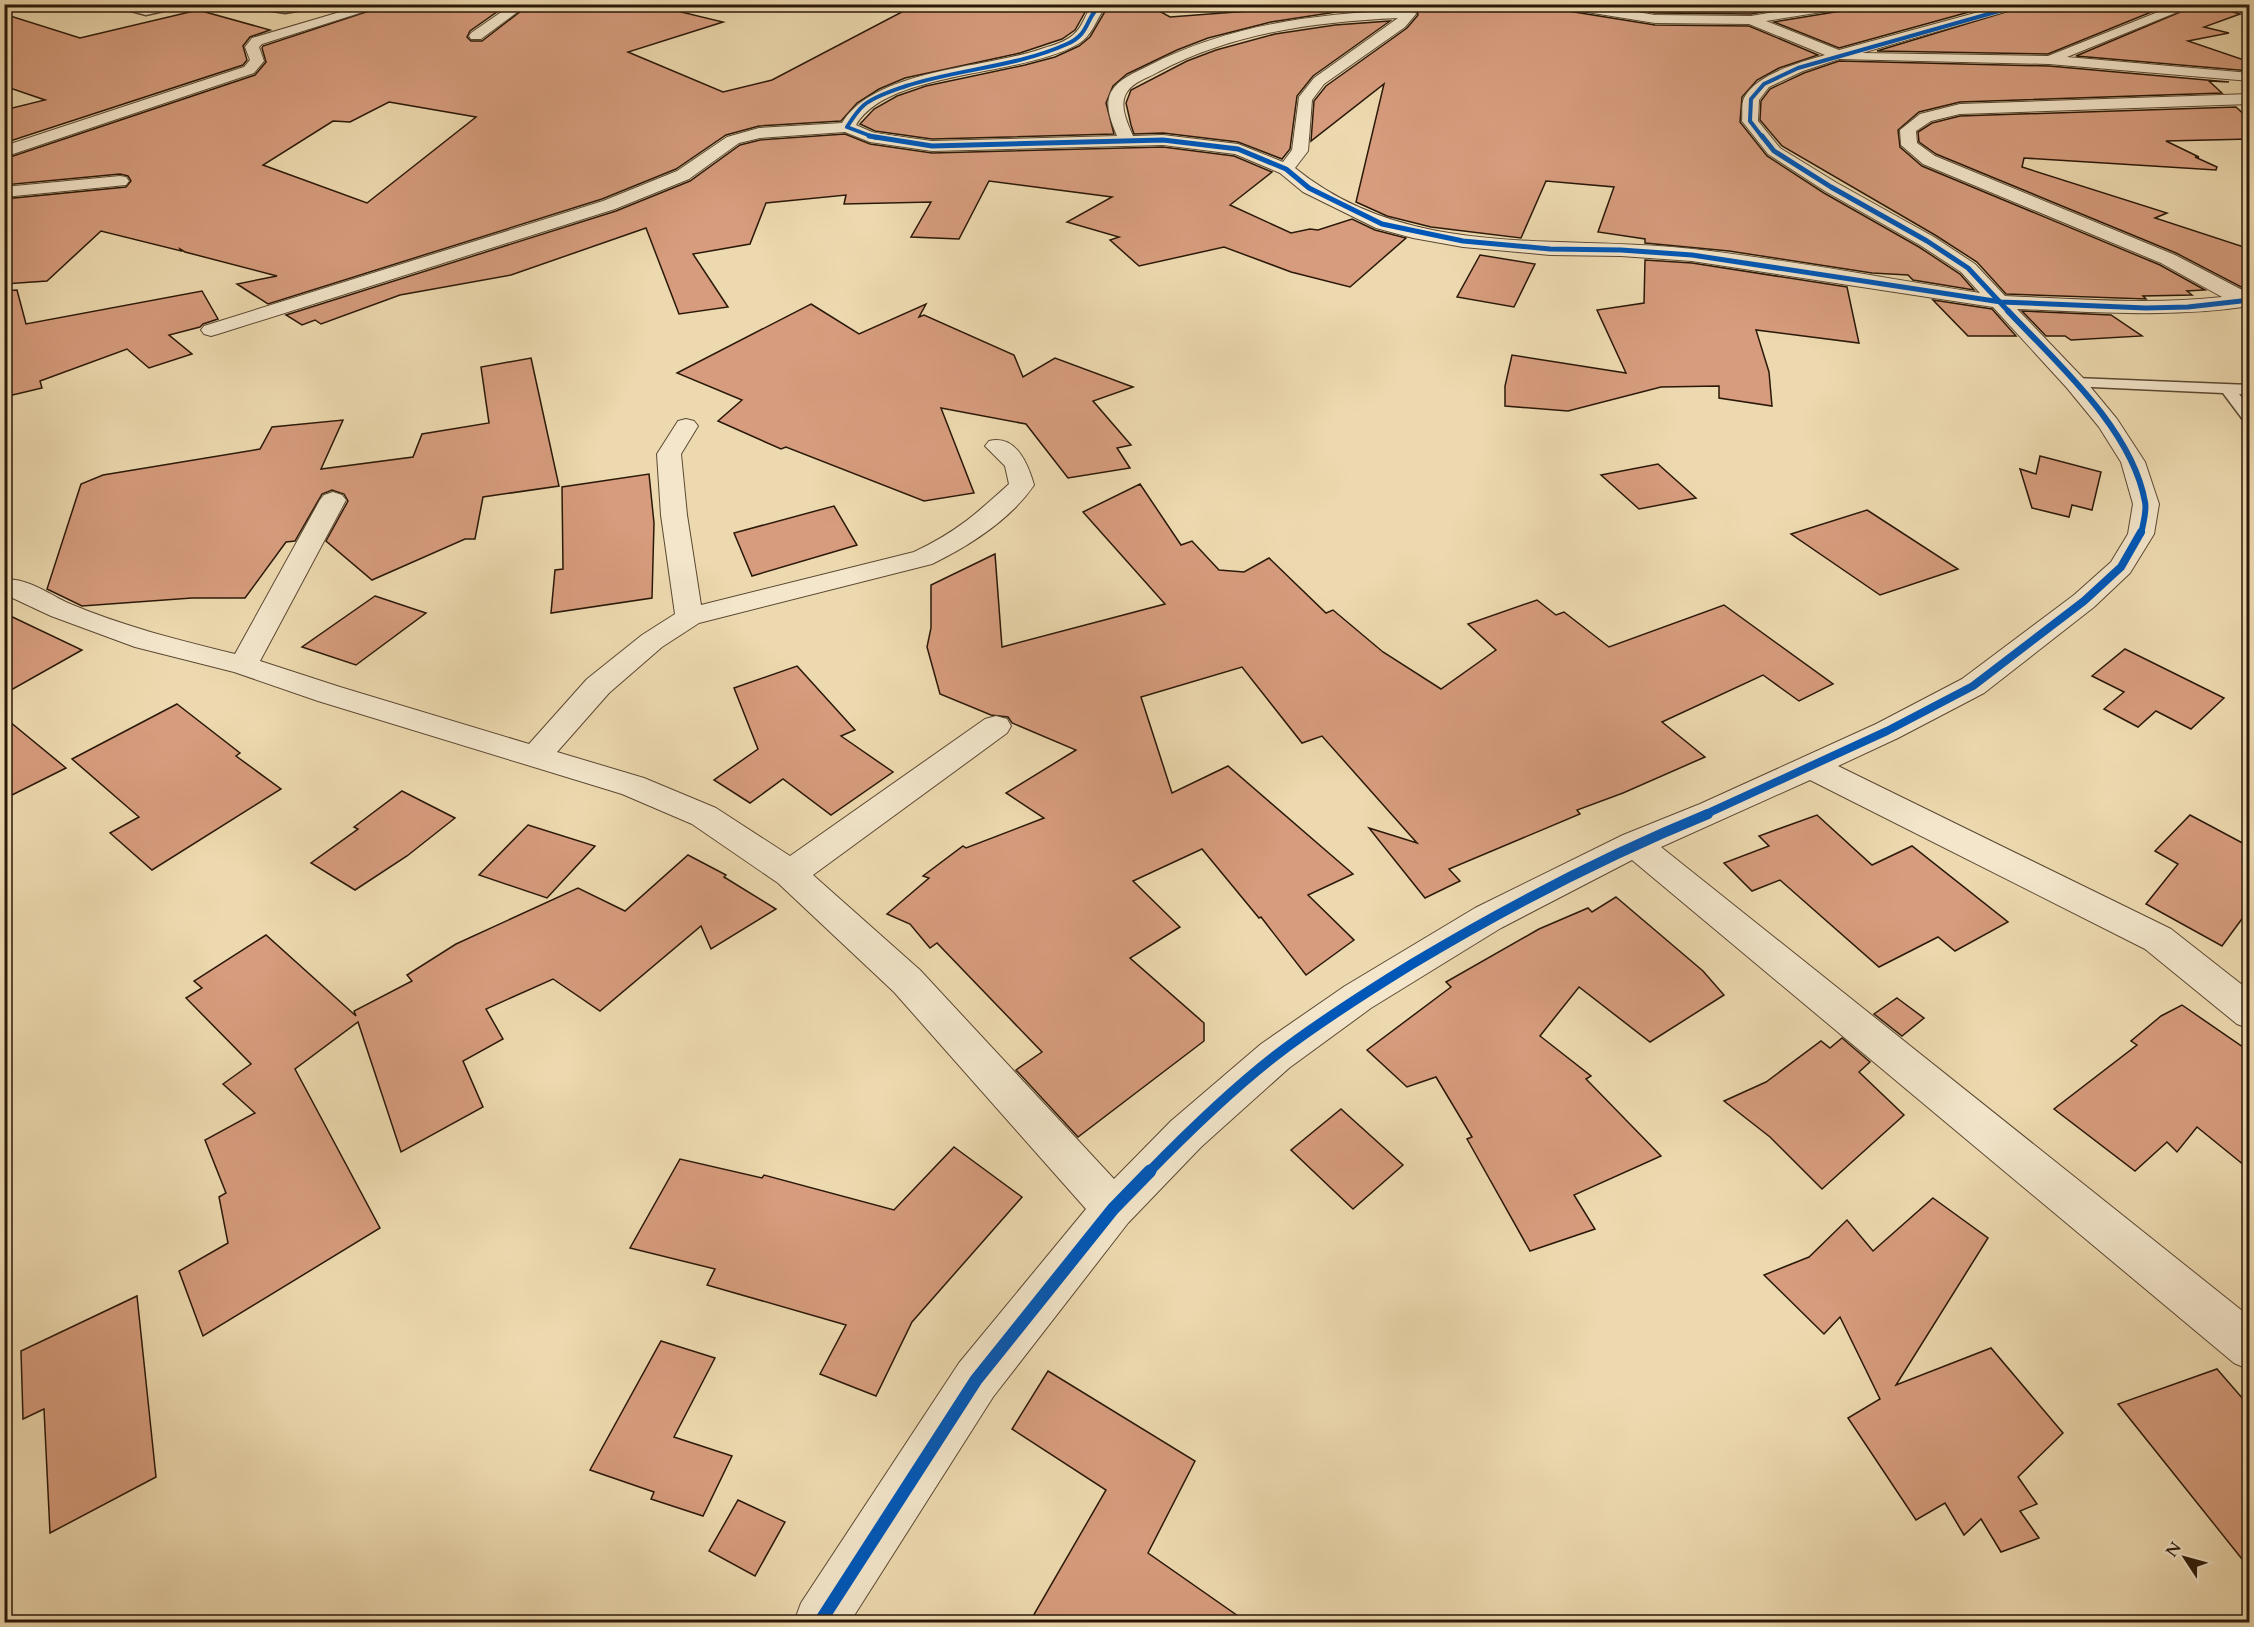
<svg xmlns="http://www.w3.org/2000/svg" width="2254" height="1627" font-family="Cardo,serif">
  <rect width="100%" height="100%" fill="#edd9af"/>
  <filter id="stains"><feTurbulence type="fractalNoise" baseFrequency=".00333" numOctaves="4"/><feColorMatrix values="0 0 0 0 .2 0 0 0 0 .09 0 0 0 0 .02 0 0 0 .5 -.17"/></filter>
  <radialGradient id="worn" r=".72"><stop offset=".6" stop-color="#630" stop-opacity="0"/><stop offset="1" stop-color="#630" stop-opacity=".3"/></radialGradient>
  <!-- building -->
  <g fill="#d69c7d" stroke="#2a1808" stroke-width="1.5" fill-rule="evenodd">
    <path d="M390,4H508L470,31L467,37L471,41H482L530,4H648L723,22L628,52L723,92L772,80L917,4H1049L1088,7L1075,30L1062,39L1020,53L905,78L879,89L857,103L841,121L759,126L726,135L676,169L602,199L268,304L237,284L277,276L185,252L180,249L181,251L101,231L47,281L4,284V199L126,187L131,181L128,176L120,174L4,185V159L255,75L266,62L262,48L263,46ZM389,102L476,117L367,203L263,165L333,121L350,122Z"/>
    <polygon points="1339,4 1399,4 1399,8 1336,12 1271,22 1208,38 1177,50 1127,74 1113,86 1106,103 1114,134 932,139 875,131 860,124 874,109 897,96 926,86 1025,65 1055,57 1079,46 1090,37 1107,8 1131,10 1152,7 1170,17"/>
    <polygon points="1416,4 1554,4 1562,10 1655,25 1749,26 1818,55 1779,68 1757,80 1742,97 1740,122 1767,156 1824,193 1919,247 1960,274 1974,290 1913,280 1908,275 1872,273 1729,251 1645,243 1645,239 1598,232 1614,187 1546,181 1521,238 1431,227 1387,216 1356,202 1384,84 1311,141 1314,101 1326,86 1407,28 1418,15"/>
    <polygon points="1606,4 1805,4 1751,14 1655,13"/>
    <polygon points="1855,4 1998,4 1839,48 1774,22 1847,10"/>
    <polygon points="2032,4 2171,4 2048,54 1877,51"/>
    <polygon points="2199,4 2220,4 2222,9 2240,14 2204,27 2229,33 2188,41 2250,62 2250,71 2076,56"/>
    <polygon points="198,10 270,30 250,37 243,46 247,60 243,65 4,143 4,110 45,100 4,86 4,14 80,38"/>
    <polygon points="1390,21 1313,76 1297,96 1290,149 1282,159 1238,142 1163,133 1134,134 1131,125 1126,103 1131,90 1187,61 1216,50 1275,34 1335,25"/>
    <polygon points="1839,61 2049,66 2229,82 2209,81 2222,93 1960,102 1919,112 1898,130 1900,147 1922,166 2160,265 2205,290 2187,291 2192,295 2143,296 2146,299 2006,294 1977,262 1935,235 1782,146 1760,120 1761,101 1770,89 1804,73"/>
    <polygon points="2236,107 2250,120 2250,139 2166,141 2199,157 2195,157 2217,167 2216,170 2024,158 2022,167 2167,213 2155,218 2250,249 2250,288 2245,289 2176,253 1936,154 1919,142 1918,132 1932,123 1960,116"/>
    <polygon points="845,134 870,144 932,153 1163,147 1234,156 1272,172 1230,205 1291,233 1310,229 1318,230 1352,219 1375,230 1406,238 1350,287 1291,272 1224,247 1139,266 1110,240 1119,237 1067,222 1112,197 989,181 959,239 911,237 931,202 844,204 846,195 766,203 750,244 693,254 728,307 679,314 646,228 511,275 400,295 321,324 315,320 302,325 286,315 616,211 690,181 740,145 760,140"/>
    <polygon points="1480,255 1535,264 1514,307 1457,297"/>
    <polygon points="1645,260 1692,263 1847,287 1859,343 1756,330 1769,372 1772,406 1719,398 1719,386 1661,387 1568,411 1505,406 1505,386 1512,355 1626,373 1597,310 1644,303"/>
    <polygon points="17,290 26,324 202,291 218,319 203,324 200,327 169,335 192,354 149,368 127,349 40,381 42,388 4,397 4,291"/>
    <polygon points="1933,300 1992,309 2016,336 1968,336"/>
    <polygon points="811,304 859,334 926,304 919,317 924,315 1014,355 1023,377 1055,358 1133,387 1093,401 1131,445 1117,448 1130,468 1068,478 1026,424 941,408 974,493 924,501 786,447 781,449 718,421 742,400 677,373"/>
    <polygon points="2022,311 2111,315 2142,336 2071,340 2065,336 2046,336"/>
    <polygon points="531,358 559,486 483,497 475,539 465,539 372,580 326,541 348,501 344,494 332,490 322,494 295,541 286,542 245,598 192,598 82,606 47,589 81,484 103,475 260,449 272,427 343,420 321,469 413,457 422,434 489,423 481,367"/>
    <polygon points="2040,456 2101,472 2092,510 2072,505 2069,517 2032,508 2020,469 2036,474"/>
    <polygon points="1658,464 1696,498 1639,509 1601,475"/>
    <polygon points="649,474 654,523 652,598 551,613 555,570 563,569 562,487"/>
    <polygon points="1140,484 1181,545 1192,541 1219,570 1244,572 1269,558 1326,613 1333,610 1383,652 1441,689 1496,650 1468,624 1537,600 1556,615 1564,612 1609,647 1724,605 1833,684 1799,701 1763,675 1662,722 1705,757 1623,793 1577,810 1580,814 1449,869 1460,881 1425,898 1369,828 1417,843 1322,736 1302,743 1242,667 1141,697 1172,793 1228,766 1353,874 1308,895 1354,940 1306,975 1261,917 1259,918 1202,849 1133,881 1180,927 1130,958 1204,1023 1204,1041 1078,1137 1016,1070 1042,1052 937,943 930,948 910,924 887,914 929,878 923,876 963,846 966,848 1044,818 1006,793 1076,750 1012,723 1008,717 991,715 940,694 927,647 931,628 931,585 995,554 1002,647 1165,604 1083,512"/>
    <polygon points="834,506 857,545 752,576 734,533"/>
    <polygon points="1867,510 1958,569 1880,595 1791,534"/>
    <polygon points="375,596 426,613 356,665 302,647"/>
    <polygon points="4,613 82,650 4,694"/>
    <polygon points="2125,649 2224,698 2191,729 2156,711 2138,727 2104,709 2124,692 2092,676"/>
    <polygon points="797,666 855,730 841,736 893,772 831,815 783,779 750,803 714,780 758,749 734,688"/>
    <polygon points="177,704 240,753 236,756 281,789 152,870 110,833 139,817 72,759"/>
    <polygon points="4,717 66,768 4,799"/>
    <polygon points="402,791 455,818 407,856 355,890 311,863 358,829 354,827"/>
    <polygon points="1817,815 1872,865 1912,846 2008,922 1955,951 1938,937 1879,967 1780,880 1752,891 1724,863 1769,846 1759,836"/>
    <polygon points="2190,815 2250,847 2250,908 2222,946 2146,904 2178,864 2155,851"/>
    <polygon points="528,825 595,846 547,898 479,875"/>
    <polygon points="688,855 726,875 724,877 776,909 711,949 701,926 600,1011 553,979 486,1009 503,1039 463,1061 483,1107 401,1152 358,1022 295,1069 380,1228 203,1336 179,1271 228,1243 219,1197 226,1193 205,1140 255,1113 223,1084 251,1064 186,998 202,988 194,981 266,935 356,1016 354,1011 412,981 407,975 456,944 578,888 625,911"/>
    <polygon points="1616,897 1703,971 1724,995 1650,1042 1579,987 1540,1036 1591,1076 1586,1079 1661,1156 1574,1195 1595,1229 1530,1251 1467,1139 1472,1137 1436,1077 1407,1087 1367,1050 1451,987 1446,982 1539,929 1588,908 1592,912"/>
    <polygon points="1897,998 1924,1018 1902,1036 1874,1014"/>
    <polygon points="2182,1005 2250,1052 2250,1170 2197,1127 2177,1152 2167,1142 2135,1171 2054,1109 2137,1045 2131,1041 2161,1016"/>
    <polygon points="1842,1038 1870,1062 1859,1072 1904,1115 1822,1189 1770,1137 1724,1101 1766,1082 1821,1041 1830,1048"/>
    <polygon points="1341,1109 1403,1165 1353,1209 1291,1150"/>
    <polygon points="954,1147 1022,1197 912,1322 876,1396 820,1374 846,1325 707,1285 715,1269 630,1248 680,1159 762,1178 764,1175 894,1210"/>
    <polygon points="1933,1198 1988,1238 1896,1385 1991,1348 2063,1433 2018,1477 2037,1504 2020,1511 2039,1538 2001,1552 1981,1519 1964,1535 1945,1503 1916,1520 1848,1418 1880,1399 1840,1317 1824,1334 1764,1275 1809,1257 1847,1220 1873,1251"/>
    <polygon points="137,1296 156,1477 50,1533 44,1409 23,1419 21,1351"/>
    <polygon points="661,1341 715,1358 674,1437 732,1456 703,1516 651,1499 654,1492 590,1470"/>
    <polygon points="2217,1369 2250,1407 2250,1569 2118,1404"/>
    <polygon points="1048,1371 1195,1461 1148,1553 1248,1623 1029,1623 1106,1490 1012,1429"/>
    <polygon points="738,1500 785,1522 755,1576 709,1551"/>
  </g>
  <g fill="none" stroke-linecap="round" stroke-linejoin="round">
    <!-- lane casing -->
    <g stroke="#5b4832" stroke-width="3">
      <g id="lane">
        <polygon points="105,4 123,4 146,9 173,4 194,4 146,15"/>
        <polygon points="229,4 285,7 338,4 285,13"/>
        <polygon points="2075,378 2250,385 2250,395 2239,394 2250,407 2250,423 2244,421 2223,393 2070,386 2067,383"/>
      </g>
    </g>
    <!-- street casing -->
    <g stroke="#5b4832" stroke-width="2">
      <g id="street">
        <polygon points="367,4 388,4 262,44 259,47 264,61 254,73 4,157 4,146 244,67 250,60 245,47 252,38"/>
        <polygon points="513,4 528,4 481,39 471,39 469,36 471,33"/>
        <path d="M1093,4H1108C1096,17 1094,35 1078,44C1022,77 888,70 856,125L874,133L932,141L1117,136C1112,123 1104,106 1111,92C1119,78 1135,73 1148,66C1228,25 1313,14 1402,10L1401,4H1413L1416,14L1405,27L1324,84L1312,100L1308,151L1295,168C1409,261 1558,234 1693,249C1789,260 1884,278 1980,293L1961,272L1920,245L1825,191L1768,154L1742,121C1743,114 1741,104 1744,98C1756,74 1801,62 1825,55L1749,24L1655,23L1562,8L1556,4H1589L1655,15L1751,16L1821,4H1853L1847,8L1766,21L1839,50L2008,4H2030L1862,53L2048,56L2178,4H2197L2067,57L2250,73V81L2049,64L1839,59L1803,71L1769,87L1759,100L1758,121L1780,148L1837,183L1934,237L1975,264L2005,296C2078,299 2150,305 2222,297L2161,263L1923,164L1901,145L1900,130L1920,114L1960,104L2250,94V104L1960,114L1931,121L1916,131L1917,143L1935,156L2175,255L2250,294V306C2172,318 2095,312 2017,309L2083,378L2117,419L2145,462L2159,504L2154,534L2130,573L2094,607L1984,693L1898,738L1838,766L2171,929L2250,991V1029L2237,1024L2145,949L1810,780L1661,847L2250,1317V1370L2234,1363L1632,860L1501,928L1371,1008L1289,1068L1201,1147L1128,1223L993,1397L850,1622H794L801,1603L959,1363L1086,1209L894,992L778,883L692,824L622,794L318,701L234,672L135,647L51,616L4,594V580C24,576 51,595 68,603C122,626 178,640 235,654L320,500L324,495L333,492L342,495L346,500L260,661L340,687L529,744L587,679L642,635L675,614L661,515L657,454L678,421L686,419L694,421L698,426L681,454L687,515L701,605L914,552C956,532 975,515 1009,484L1005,466L985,446L989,441C1016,434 1028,464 1034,485C1011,519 969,546 932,564L699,623L662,647L609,693L557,752L644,778L716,808L790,856L985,719L996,716L1007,719L1011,726L1007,733L813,875L920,970L1114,1179L1171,1121L1261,1044L1345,986L1475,908L1623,835L1700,804L1876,724L1962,679L2074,595L2111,562L2128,534L2133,504L2121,462L2099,427L2067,388L1993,307L1692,261L1621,256L1550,255L1463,247L1413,238L1376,228L1303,192L1280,173L1235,154L1163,145L932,151L870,142L845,132L760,138L739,143L689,179L615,209L218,334L211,336L204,334L201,330L204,326L603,201L677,171L727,137L759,128L842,123C876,68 986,69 1044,48C1054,45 1065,42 1073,35C1083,27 1085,14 1093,4ZM1398,18L1314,78L1299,97L1292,150L1283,162L1238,144L1163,135L1133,136C1128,124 1118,105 1127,92C1133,82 1148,78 1158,72C1233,33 1313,22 1398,18Z"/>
        <polygon points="2222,4 2250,6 2250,14 2223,7"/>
        <polygon points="120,176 126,177 129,181 126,185 4,197 4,187"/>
      </g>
    </g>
    <!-- lane -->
    <use href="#lane" fill="#f3e6cb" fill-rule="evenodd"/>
    <!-- street -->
    <use href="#street" fill="#f3e6cb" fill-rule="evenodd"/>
    <!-- cycleway-far5 casing -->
    <g stroke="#f3e6cb" stroke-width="5">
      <g id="cycleway-far5">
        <path d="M876,138L847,127C852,119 857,111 864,105C875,96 892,91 906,86C958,69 1016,67 1067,44C1091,34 1085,16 1102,4"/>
        <polyline points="1763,138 1750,121 1751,99 1764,84 1798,68 2024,4"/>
      </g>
    </g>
    <!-- cycleway-far4 casing -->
    <g stroke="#f3e6cb" stroke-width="8">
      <g id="cycleway-far4">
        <polyline points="869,136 932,146 1163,140 1238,149 1286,169 1309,188 1382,224 1463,241 1550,249 1621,250 1692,255 2001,302 2146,308 2188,307 2250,300"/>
        <polyline points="1762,136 1774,151 1831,187 1927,241 1968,268 2009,312"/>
      </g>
    </g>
    <!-- cycleway-far3 casing -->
    <g stroke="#f3e6cb" stroke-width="8">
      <path id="cycleway-far3" d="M2008,311C2057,363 2132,429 2145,502C2147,511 2143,524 2141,534"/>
    </g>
    <!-- cycleway-far2 casing -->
    <g stroke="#f3e6cb" stroke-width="11">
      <polyline id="cycleway-far2" points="1704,815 1887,731 1973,686 2084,601 2121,567 2141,532"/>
    </g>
    <!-- cycleway-far1 casing -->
    <g stroke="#f3e6cb" stroke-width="14">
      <path id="cycleway-far1" d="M1148,1173C1188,1132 1230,1091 1275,1056C1319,1022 1365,993 1412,964C1507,907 1605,856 1708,814"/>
    </g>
    <!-- cycleway casing -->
    <g stroke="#f3e6cb" stroke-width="16">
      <polyline id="cycleway" points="820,1622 976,1380 1113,1209 1150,1171"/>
    </g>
    <!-- cycleway-far5 -->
    <use href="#cycleway-far5" stroke="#0057b8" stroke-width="4"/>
    <!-- cycleway-far4 -->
    <use href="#cycleway-far4" stroke="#0057b8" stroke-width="5"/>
    <!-- cycleway-far3 -->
    <use href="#cycleway-far3" stroke="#0057b8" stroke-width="6"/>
    <!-- cycleway-far2 -->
    <use href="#cycleway-far2" stroke="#0057b8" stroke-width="8"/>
    <!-- cycleway-far1 -->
    <use href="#cycleway-far1" stroke="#0057b8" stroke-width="10"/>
    <!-- cycleway -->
    <use href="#cycleway" stroke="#0057b8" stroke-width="13"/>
  </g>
  <!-- margin -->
  <rect width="2254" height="1627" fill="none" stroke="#edd9af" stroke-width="24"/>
  <rect x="6" y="6" width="2242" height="1615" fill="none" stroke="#2a1808" stroke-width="3"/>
  <rect x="12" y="12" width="2230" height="1603" fill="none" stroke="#2a1808" stroke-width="1.5"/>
  <!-- north arrow -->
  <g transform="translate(2185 1558) rotate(306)" stroke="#f3e6cb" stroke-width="4.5" paint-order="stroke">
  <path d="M0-4.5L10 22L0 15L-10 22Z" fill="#2a1808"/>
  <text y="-9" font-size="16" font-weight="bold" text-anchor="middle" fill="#2a1808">N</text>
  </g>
  <rect width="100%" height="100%" filter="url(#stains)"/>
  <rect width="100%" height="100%" fill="url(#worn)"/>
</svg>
